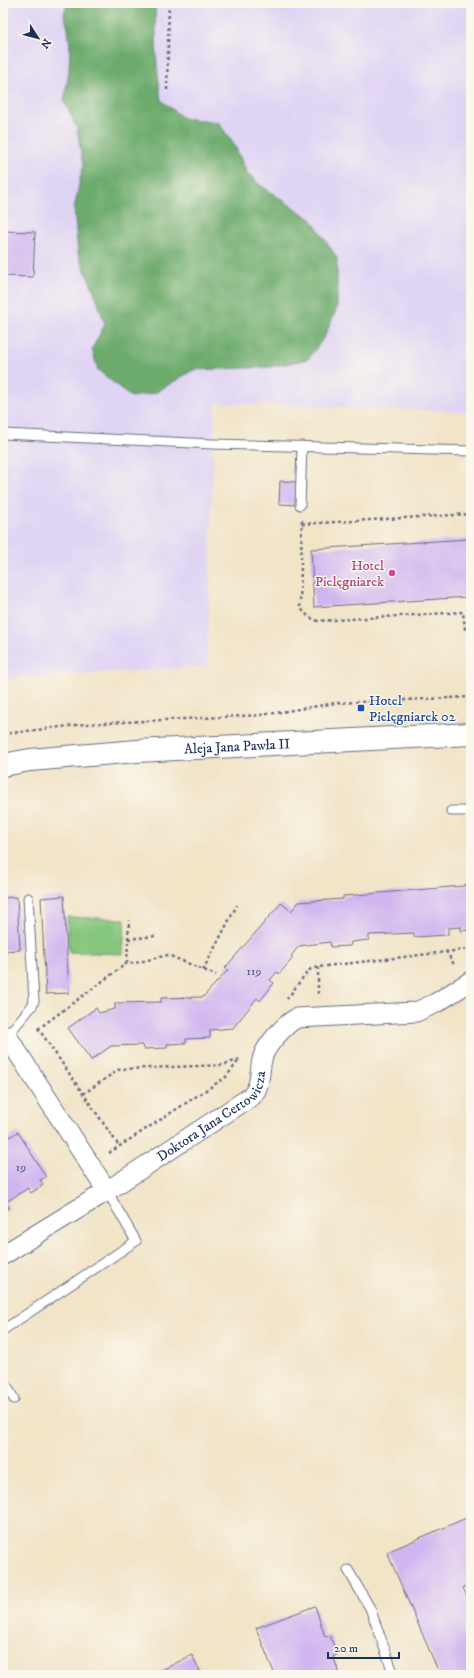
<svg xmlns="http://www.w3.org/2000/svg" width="474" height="1678" font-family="'IM FELL DW Pica',serif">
  <rect width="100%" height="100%" fill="#fbf7ec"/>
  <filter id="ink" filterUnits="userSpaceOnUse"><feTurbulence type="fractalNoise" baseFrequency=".025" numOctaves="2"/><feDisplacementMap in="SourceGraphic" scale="8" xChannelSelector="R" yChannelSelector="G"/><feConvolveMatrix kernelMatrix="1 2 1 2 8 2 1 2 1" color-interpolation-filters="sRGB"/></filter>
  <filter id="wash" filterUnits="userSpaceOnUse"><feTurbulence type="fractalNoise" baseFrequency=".012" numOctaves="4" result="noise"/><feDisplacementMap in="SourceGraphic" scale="16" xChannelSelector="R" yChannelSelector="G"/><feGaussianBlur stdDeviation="0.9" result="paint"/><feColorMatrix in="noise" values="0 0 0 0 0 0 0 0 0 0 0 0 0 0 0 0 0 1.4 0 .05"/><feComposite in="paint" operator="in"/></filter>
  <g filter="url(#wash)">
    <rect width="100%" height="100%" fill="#f1e4c7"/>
    <!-- built -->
    <polygon fill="#e0d4f4" points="3,3 471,3 471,412 215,403 207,667 3,678"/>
    <!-- green -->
    <polygon fill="#87c67e" stroke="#517a6e" points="67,917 125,919 123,954 69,952"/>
    <!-- forest -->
    <polygon fill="#6dab6d" stroke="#446d66" points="67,3 155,3 157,66 161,100 183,118 218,122 235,146 246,171 260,185 312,220 337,258 337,308 325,336 308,359 271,367 193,370 155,393 131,397 98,370 92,349 105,324 94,291 78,254 74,209 83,165 77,128 64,101 69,70 70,48 68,28 64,14"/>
    <g id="blocks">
      <!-- building -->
      <g fill="#d0b6f0">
        <polygon points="3,231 35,232 33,277 3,276"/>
        <polygon points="280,481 297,482 297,505 279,504"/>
        <polygon points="467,532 471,532 471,611 470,611 469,597 314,607 311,549 468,539"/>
        <polygon points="471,881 471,930 461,931 461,927 448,928 448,935 414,937 414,933 369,935 369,940 351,942 350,946 331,947 330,942 299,946 291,956 293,958 279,974 277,972 270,980 274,983 260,1001 257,998 233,1028 210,1030 210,1038 186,1039 186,1043 167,1044 167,1048 144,1049 143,1045 111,1046 91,1060 68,1028 96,1008 99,1013 115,1009 115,1003 161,1002 161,998 203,997 228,970 225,968 281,903 291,911 299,902 343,899 343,896 463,886"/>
        <polygon points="64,896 69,993 46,994 41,898"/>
        <polygon points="17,897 20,950 3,951 3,898"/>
        <polygon points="18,1132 46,1177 40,1180 43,1185 31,1193 28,1188 6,1202 9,1208 3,1212 3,1141"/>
        <polygon points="471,1516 471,1584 463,1588 470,1602 471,1602 471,1675 440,1675 387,1552"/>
        <polygon points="315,1606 325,1637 330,1635 337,1655 333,1656 340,1675 275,1675 256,1628"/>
        <polygon points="192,1655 202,1675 152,1675"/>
      </g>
    </g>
  </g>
  <g filter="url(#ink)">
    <use href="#blocks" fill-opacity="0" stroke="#666e83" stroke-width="1"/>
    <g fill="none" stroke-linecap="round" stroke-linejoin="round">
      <!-- lane casing -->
      <g stroke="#666e83" stroke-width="11">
        <g id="lane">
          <polyline points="3,434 213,444 471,451"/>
          <polyline points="300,505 302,446"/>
          <polyline points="451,811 471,811"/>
          <polyline points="7,1036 32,1006 34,1001 28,898"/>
          <polyline points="3,1330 136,1241 107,1191"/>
          <polyline points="3,1379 14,1399"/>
          <polyline points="348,1570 370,1608 394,1675"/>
        </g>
      </g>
      <!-- street casing -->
      <g stroke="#666e83" stroke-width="21">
        <g id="street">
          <path id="s1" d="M3,1036H7L107,1191L252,1096C261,1086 259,1073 262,1060C264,1047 285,1024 297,1018L416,1012L436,1003L471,981"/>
          <polyline points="3,1255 107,1191"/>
        </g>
      </g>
      <!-- secondary casing -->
      <g stroke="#666e83" stroke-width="24">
        <g id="secondary">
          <path id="s2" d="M3,765L30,760L137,751L471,734"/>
        </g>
      </g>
      <!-- path -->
      <g stroke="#666e83" stroke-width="2.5" stroke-dasharray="3 3" stroke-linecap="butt">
        <polyline points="167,90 169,3"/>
        <path d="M302,520L300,607C305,614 309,618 318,621L463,612L465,629L471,628"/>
        <polyline points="302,524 471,514"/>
        <polyline points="3,734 85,724 262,715 336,703 471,697"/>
        <polyline points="128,939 156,936"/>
        <polyline points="446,951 455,966"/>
        <polyline points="127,963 129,920"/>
        <polyline points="318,967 318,996"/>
        <polyline points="203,970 237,905"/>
        <polyline points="287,999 307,972 311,969 318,967 471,949"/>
        <polyline points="38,1028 119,1146"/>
        <polyline points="38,1029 127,963 135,963 168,955 216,975"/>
        <polyline points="83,1094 118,1070 123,1069 223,1065 240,1059"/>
        <polyline points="109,1153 226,1077 239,1060"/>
      </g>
      <!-- lane -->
      <use href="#lane" stroke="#fff" stroke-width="9"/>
      <!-- street -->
      <use href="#street" stroke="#fff" stroke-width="19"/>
      <!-- secondary -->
      <use href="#secondary" stroke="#fff" stroke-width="22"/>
    </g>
  </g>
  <!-- markers -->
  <circle fill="#d1479c" stroke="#fbf7ec" stroke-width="1.5" cx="392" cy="573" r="4"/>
  <rect fill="#1a4fb4" stroke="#fbf7ec" stroke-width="1.5" x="357" y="704" width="8" height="8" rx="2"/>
  <g text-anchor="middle" stroke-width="3" stroke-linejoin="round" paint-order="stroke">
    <!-- number labels -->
    <g font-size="12" fill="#485182">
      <text x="254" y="975">119</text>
      <text x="21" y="1171">19</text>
    </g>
    <!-- hotel labels -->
    <g font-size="14" fill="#b23c85" stroke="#fbf7ec" text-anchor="end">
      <text x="384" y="570">Hotel<tspan x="384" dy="16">Pielęgniarek</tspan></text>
    </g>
    <!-- transit labels -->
    <g font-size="14" fill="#164399" stroke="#fbf7ec" text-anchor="start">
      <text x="369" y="705">Hotel<tspan x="369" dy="16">Pielęgniarek 02</tspan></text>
    </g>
    <!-- street labels -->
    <g font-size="14" fill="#1b2f5e" stroke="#fbf7ec">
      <text dy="5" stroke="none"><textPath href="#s2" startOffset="235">Aleja Jana Pawła II</textPath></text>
      <text dy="5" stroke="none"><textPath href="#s1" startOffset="319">Doktora Jana Certowicza</textPath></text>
    </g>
  </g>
  <!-- margin -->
  <rect width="474" height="1678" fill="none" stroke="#fbf7ec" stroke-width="16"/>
  <!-- north arrow -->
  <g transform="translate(38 38) rotate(126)" stroke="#fbf7ec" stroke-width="3" paint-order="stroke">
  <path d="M0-3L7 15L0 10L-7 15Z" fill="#1b2f5e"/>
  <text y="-6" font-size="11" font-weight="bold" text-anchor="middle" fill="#1b2f5e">N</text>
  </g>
  <!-- scale -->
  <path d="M328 1652v6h71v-6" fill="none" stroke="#1b2f5e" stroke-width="2"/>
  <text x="334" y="1652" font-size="12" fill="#1b2f5e" stroke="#fbf7ec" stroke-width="3" paint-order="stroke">20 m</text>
</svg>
